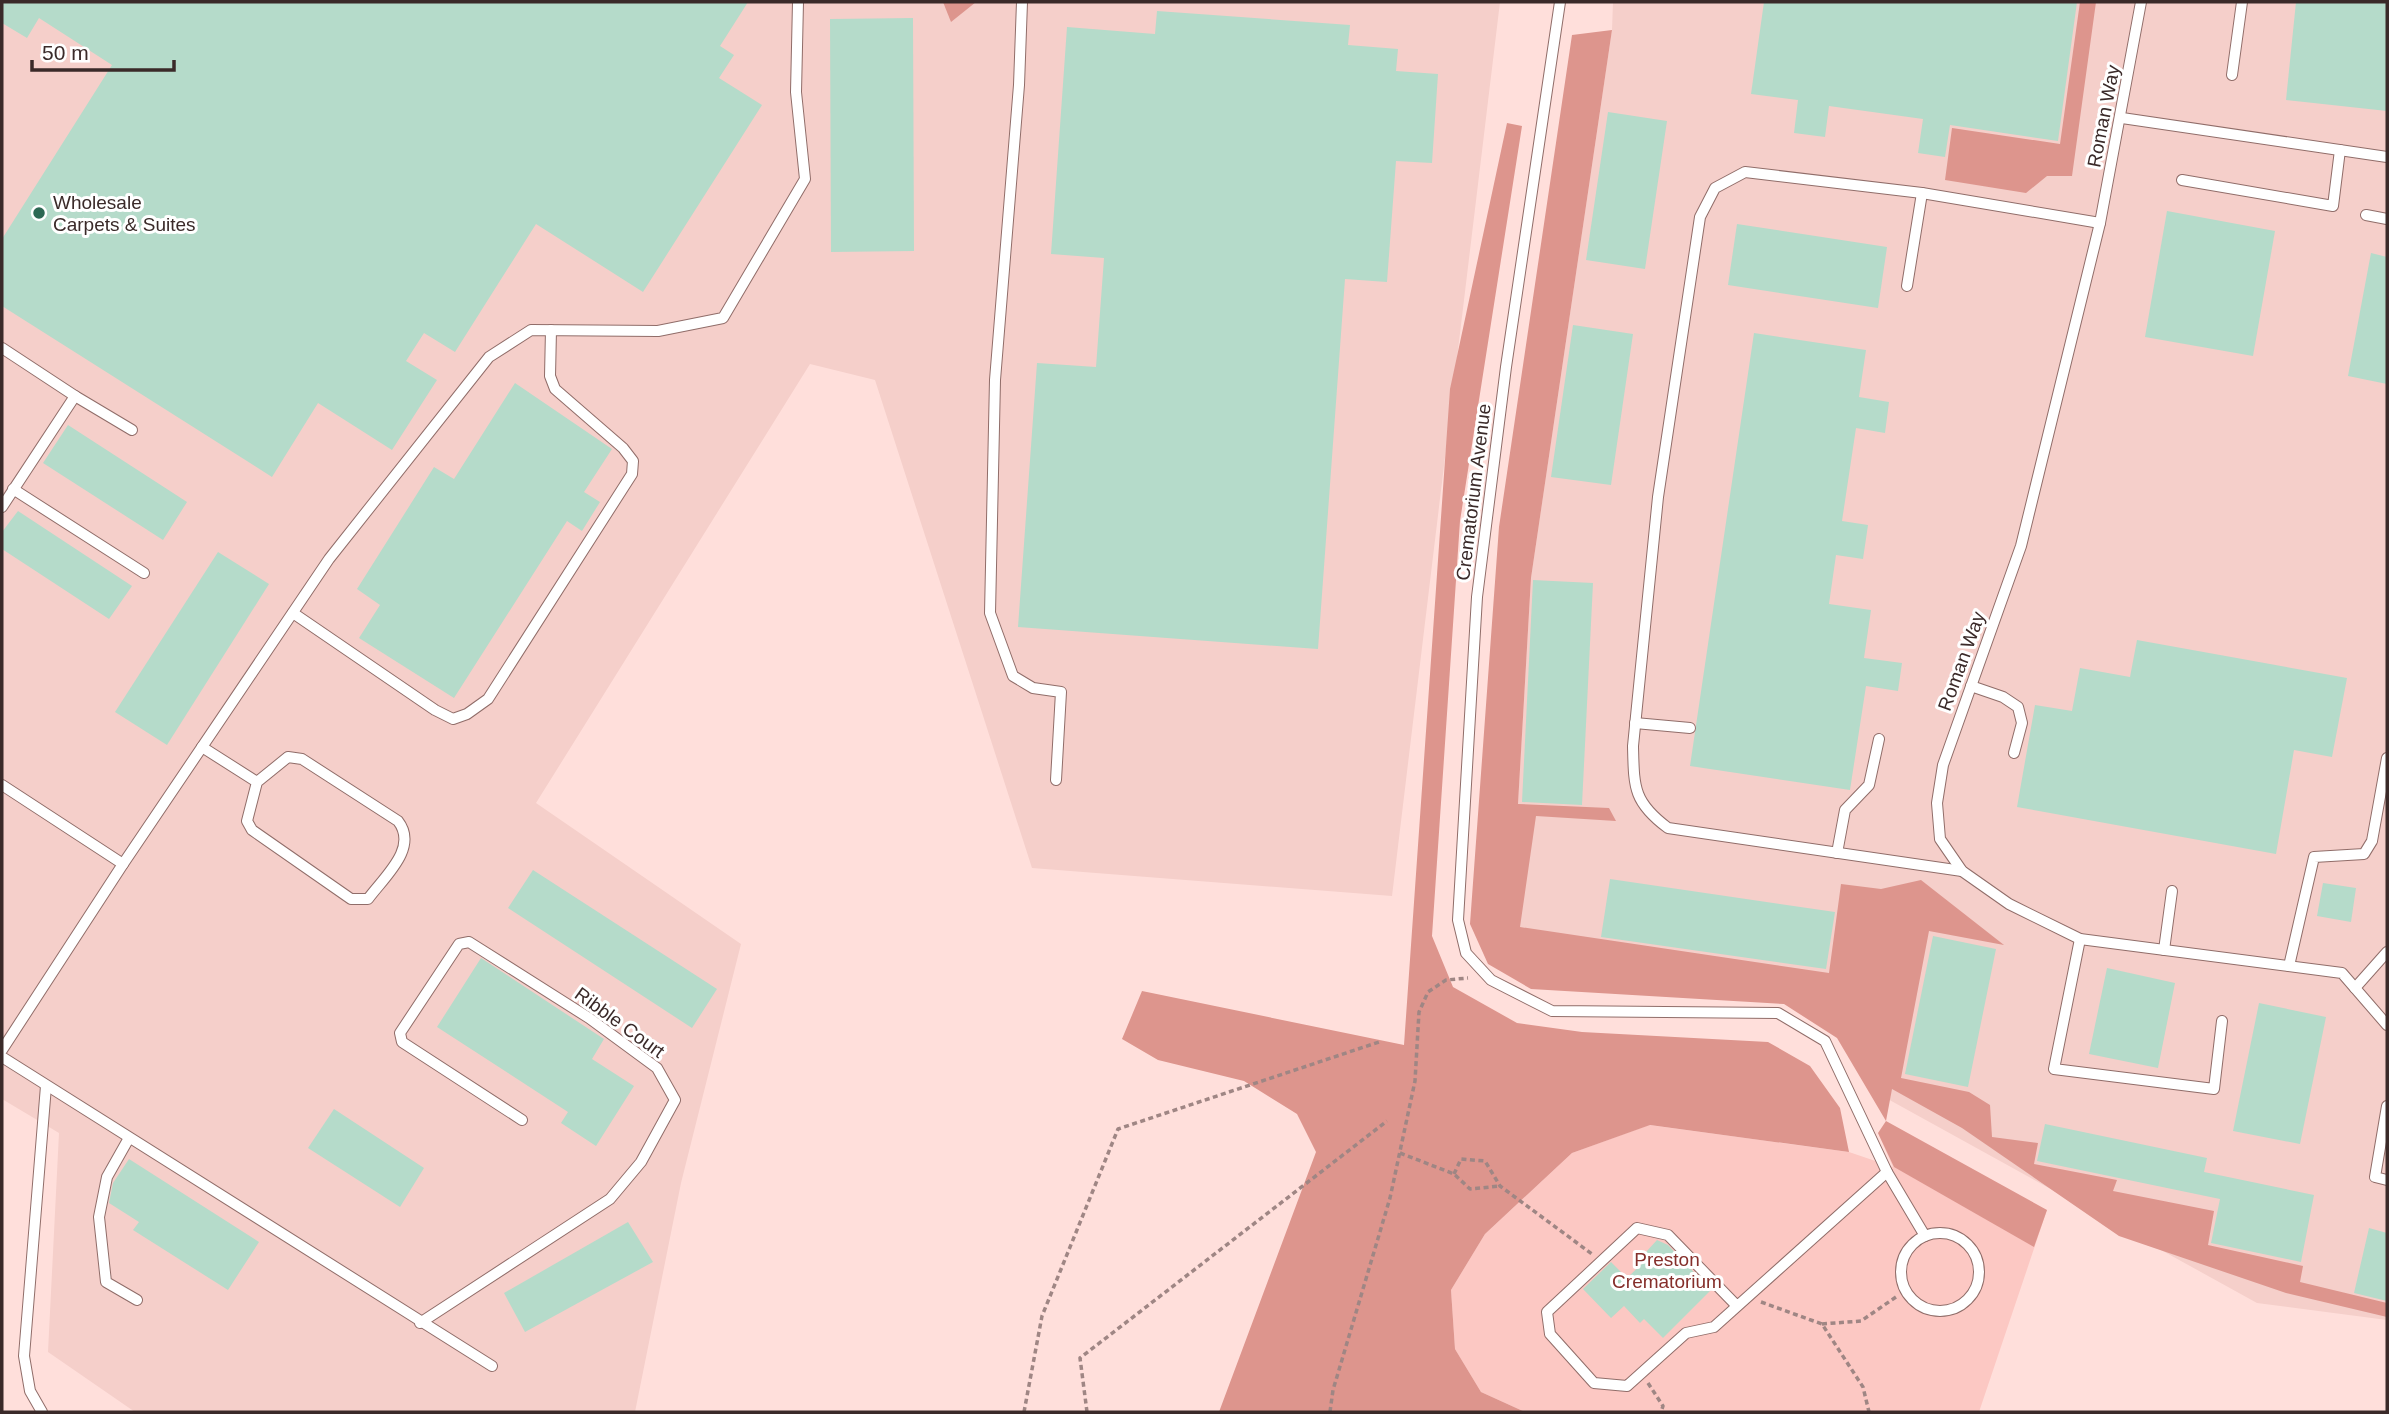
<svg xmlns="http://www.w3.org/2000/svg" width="2389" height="1414" font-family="Arial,sans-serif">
  <rect width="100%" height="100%" fill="#ffdfdb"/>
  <!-- built -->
  <g fill="#f5cfca">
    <polygon points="2,2 1500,2 1392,896 1032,868 875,380 810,364 536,803 741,944 681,1183 635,1412 135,1412 48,1352 59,1133 2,1099"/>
    <polygon points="1613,2 2387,2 2387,1320 2257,1303 1866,1087 1877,1015 1498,931 1518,803 1531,578 1612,30"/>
  </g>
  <!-- green -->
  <polygon fill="#fcc8c3" points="1649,1125 1849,1152 1893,1167 1878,1133 2047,1210 1979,1412 1525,1412 1481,1392 1455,1349 1451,1290 1485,1234 1572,1153"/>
  <!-- forest -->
  <g fill="#dd958d">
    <polygon points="943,2 976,2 951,22"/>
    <polygon points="2080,2 2096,2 2072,176 2047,176 2026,193 1945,180 1952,128 2060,144"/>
    <polygon points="1612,30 1531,578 1518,804 1609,808 1616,821 1536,816 1520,927 1829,973 1841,884 1881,889 1921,880 2004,945 1929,931 1901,1078 1969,1092 1990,1105 1992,1137 2038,1143 2034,1164 2117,1180 2113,1191 2214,1211 2208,1245 2303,1266 2300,1282 2387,1303 2387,1317 2286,1293 2119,1236 1962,1128 1892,1089 1886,1121 2047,1210 2034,1247 1894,1167 1878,1133 1886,1121 1837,1038 1784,1004 1531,989 1488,964 1470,924 1499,527 1572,35"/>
    <polygon points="1507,123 1522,126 1460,521 1432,936 1453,987 1517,1023 1582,1032 1768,1042 1810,1066 1840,1108 1849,1152 1650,1125 1572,1153 1485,1234 1451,1290 1455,1349 1481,1392 1525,1412 1219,1412 1316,1152 1297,1114 1244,1081 1158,1060 1122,1039 1142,991 1404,1045 1450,389"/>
  </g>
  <!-- building -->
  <g fill="#b5dbca">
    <polygon points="2,2 748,2 720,46 734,55 719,78 762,105 643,292 536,224 455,352 424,333 406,361 437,380 392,450 318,403 272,477 2,306 2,239 112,65 39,18 27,38 2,23"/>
    <polygon points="1764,2 2077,2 2058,141 1950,125 1945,157 1918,153 1923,119 1829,106 1825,137 1794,133 1798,100 1751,94"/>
    <polygon points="2296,2 2387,2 2387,111 2286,100"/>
    <polygon points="1157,11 1350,25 1348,45 1398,49 1396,71 1438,74 1432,163 1396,161 1387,282 1345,279 1318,649 1018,627 1037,363 1096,367 1104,258 1051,254 1067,27 1155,34"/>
    <polygon points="913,18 914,251 831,252 830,19"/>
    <polygon points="1608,112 1667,121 1645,269 1586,260"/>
    <polygon points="2167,211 2275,231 2253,356 2145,337"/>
    <polygon points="1737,224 1887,247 1878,308 1728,285"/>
    <polygon points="2371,253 2387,257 2387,384 2348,376"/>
    <polygon points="1573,325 1633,334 1611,485 1551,477"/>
    <polygon points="1754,333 1866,350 1859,397 1889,402 1885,433 1856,428 1842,521 1868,525 1863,559 1836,555 1829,604 1871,610 1864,658 1902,663 1898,691 1866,686 1850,790 1690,766"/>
    <polygon points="515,383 612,449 584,492 600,502 582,531 567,521 454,698 359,638 380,605 357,589 434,467 454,479"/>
    <polygon points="68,425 187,502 163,540 43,463"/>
    <polygon points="18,511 132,586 109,619 2,549 2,532"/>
    <polygon points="218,552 269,584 167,745 115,712"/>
    <polygon points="1533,580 1593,583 1582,805 1522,802"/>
    <polygon points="2137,640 2347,678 2332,757 2294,750 2276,854 2017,807 2035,705 2072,711 2080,668 2130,677"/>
    <polygon points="533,870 717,989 692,1028 508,908"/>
    <polygon points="1610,879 1835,912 1826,969 1601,937"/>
    <polygon points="2323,883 2356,888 2351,922 2317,916"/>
    <polygon points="1933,936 1996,949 1968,1087 1905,1074"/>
    <polygon points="481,958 604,1039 592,1059 634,1086 596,1146 561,1123 568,1112 437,1027"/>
    <polygon points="2107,968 2175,983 2158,1068 2089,1054"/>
    <polygon points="2259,1003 2326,1017 2300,1144 2233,1131"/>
    <polygon points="334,1109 424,1168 400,1207 308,1148"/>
    <polygon points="2045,1124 2207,1158 2204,1172 2314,1195 2301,1262 2211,1243 2220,1199 2037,1161"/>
    <polygon points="129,1159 259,1242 228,1290 133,1230 139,1222 109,1203 113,1183"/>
    <polygon points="628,1222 653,1262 525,1332 504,1293"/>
    <polygon points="2369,1228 2387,1233 2387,1301 2354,1293"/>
    <polygon points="1657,1240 1668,1245 1711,1290 1663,1338 1644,1319 1640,1323 1624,1306 1611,1318 1583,1289 1611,1262 1627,1278 1650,1256 1646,1252"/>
  </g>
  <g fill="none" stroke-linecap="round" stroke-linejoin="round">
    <!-- lane casing -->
    <g stroke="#906d69" stroke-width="12">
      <g id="lane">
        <polyline points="1022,2 1019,85 995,380 990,613 1013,676 1033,688 1061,692 1056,780"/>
        <polyline points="1560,2 1506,367 1477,597 1458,920 1466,953 1491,980 1552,1011 1778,1013 1825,1041 1887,1172 1925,1236"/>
        <polyline points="2141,2 2100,223 2021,546 1943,765 1937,803 1940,839 1962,871 2009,904 2080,939 2342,973 2387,1025"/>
        <polyline points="2232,75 2242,2"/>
        <polyline points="2122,118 2387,157"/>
        <polyline points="2182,180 2333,206 2340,150"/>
        <polyline points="2366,215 2387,219"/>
        <polyline points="1907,286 1922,193"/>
        <polyline points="2,348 75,396 2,507"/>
        <polyline points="75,396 132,430"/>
        <polyline points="13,489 144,573"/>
        <polyline points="293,613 435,710 453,719 467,714 488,699 632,474 633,461 623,448 555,389 550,376 551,330"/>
        <polyline points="1971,686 2003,697 2018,707 2022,723 2014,753"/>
        <polyline points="1635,723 1690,728"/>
        <path d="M202,747L257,782L288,757L302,759L398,821C419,848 384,877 368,899H351L252,830L247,821L257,782"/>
        <polyline points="2,785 123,864"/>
        <polyline points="1837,853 1845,810 1869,785 1879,739"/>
        <path d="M1962,871L1668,828C1633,802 1634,787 1633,746L1658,497L1700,217L1715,188L1745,172L1922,193L2100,223"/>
        <polyline points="2080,939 2054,1069 2214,1089 2222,1021"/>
        <polyline points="2164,950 2172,891"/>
        <polyline points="2289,966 2314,857 2364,854 2372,841 2387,758"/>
        <polyline points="2355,988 2387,952"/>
        <polyline points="2,1050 123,864 329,559 489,357 531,330 658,331 723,318 805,179 796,92 798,2"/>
        <polyline points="2,1057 492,1366"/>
        <polyline points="2387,1106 2375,1177 2387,1180"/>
        <polyline points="129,1138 107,1177 99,1217 106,1282 137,1300"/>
        <circle cx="1940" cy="1272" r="39"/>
        <polyline points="1737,1306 1668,1235 1637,1228 1547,1312 1550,1334 1594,1383 1627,1386 1686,1333 1714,1327 1887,1172"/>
        <polyline points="420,1323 610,1199 641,1162 675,1100 657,1068 589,1018 469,942 459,944 400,1033 402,1042 522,1120"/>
        <polyline points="42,1412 30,1391 24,1356 46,1086"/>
      </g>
    </g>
    <!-- path -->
    <g stroke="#9f8684" stroke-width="3.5" stroke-dasharray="5 3.5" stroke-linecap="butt">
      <polyline points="1400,1153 1454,1174 1470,1189 1500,1186"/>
      <polyline points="1454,1174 1461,1159 1485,1161 1500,1186 1592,1254"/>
      <polyline points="1761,1302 1822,1324 1863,1387 1869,1412"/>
      <polyline points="1822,1324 1861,1321 1896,1297"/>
      <polyline points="1648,1383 1663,1406 1661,1412"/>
      <polyline points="1024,1412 1042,1316 1118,1129 1382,1041"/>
      <polyline points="1087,1412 1080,1358 1387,1121"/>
      <polyline points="1330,1412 1333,1390 1390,1198 1415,1081 1419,1012 1428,992 1446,980 1468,978"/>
    </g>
    <!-- lane -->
    <use href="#lane" stroke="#fff" stroke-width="10"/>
  </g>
  <!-- markers -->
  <circle fill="#2c6853" stroke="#fff" stroke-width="2.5" cx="39" cy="213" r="7"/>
  <g text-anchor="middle" stroke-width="6" stroke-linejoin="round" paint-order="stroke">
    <!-- street labels -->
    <g font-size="19" fill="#3a2a29" stroke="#fff">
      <text transform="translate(2103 116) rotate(-79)" y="7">Roman Way</text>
      <text transform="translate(1473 492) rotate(-83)" y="7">Crematorium Avenue</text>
      <text transform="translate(1961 661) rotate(-70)" y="7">Roman Way</text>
      <text transform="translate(620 1022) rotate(36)" y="7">Ribble Court</text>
    </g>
    <!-- poi labels -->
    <g font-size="19" fill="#3a2a29" stroke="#fff" text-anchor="start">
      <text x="53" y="209">Wholesale<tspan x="53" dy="22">Carpets &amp; Suites</tspan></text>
    </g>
    <!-- park labels -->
    <g font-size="19" fill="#852f2b" stroke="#fff">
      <text x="1667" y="1266">Preston<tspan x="1667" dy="22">Crematorium</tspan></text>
    </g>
  </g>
  <!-- border -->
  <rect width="2389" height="1414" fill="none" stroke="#3a2a29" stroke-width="7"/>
  <!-- scale -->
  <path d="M32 60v10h142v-10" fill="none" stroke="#3a2a29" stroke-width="3.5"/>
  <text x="42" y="60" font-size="21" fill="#3a2a29" stroke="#ffffff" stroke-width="5" paint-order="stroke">50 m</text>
</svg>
